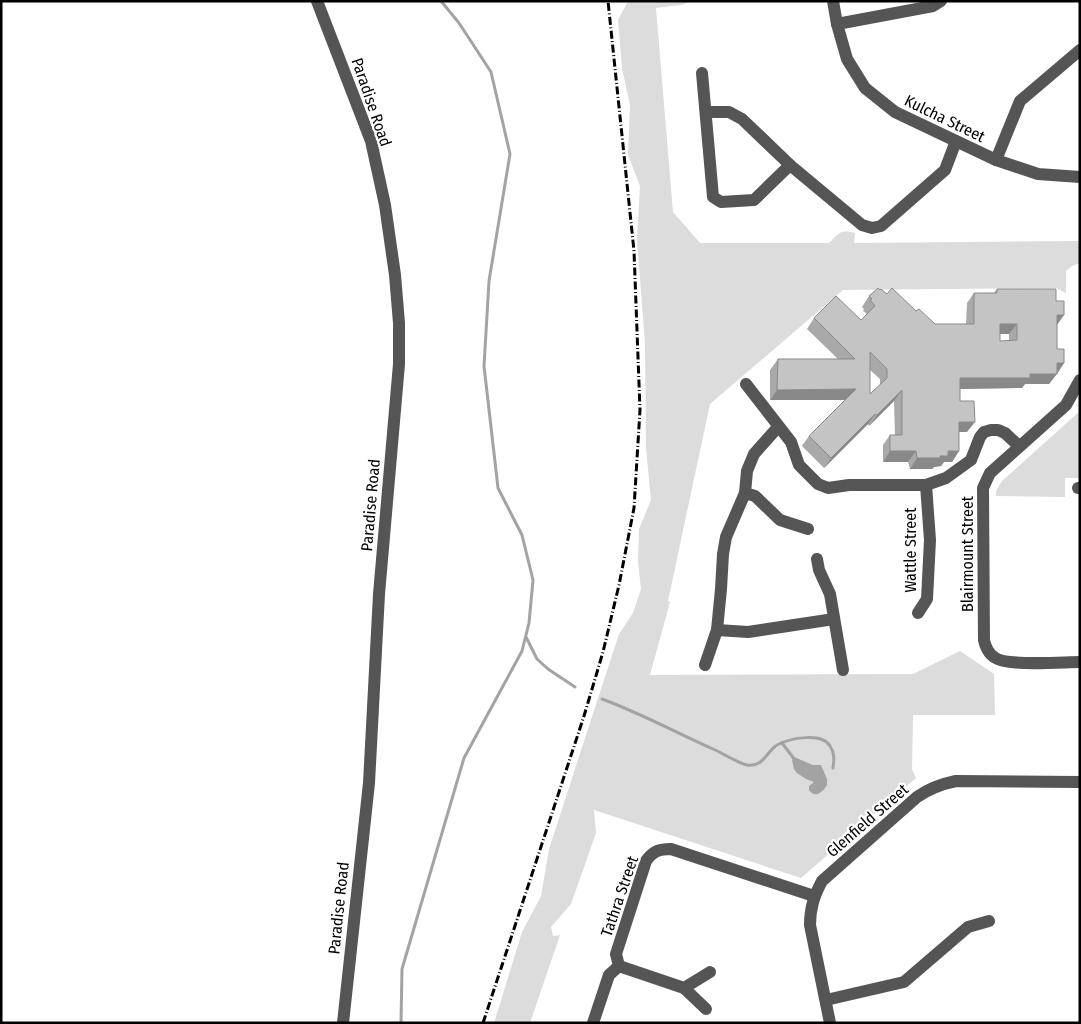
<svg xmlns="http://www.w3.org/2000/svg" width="1081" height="1024" font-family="'Fira Sans Condensed',sans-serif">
  <rect width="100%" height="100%" fill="#fff"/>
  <!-- green -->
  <g fill="#dcdcdc">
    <path d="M628,1H692L681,5L656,8L673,212L700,243H829C839,233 840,229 855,233L854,243L1080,241V263L1072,266L1066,271V293L1056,288L843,290L710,404L668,601L670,602L650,675L913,674L960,651L994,674L995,715H913L912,769L916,778L801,878L594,810L596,833L571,904L551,927L553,936L560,935L530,1023H494L522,932L541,896L549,849L602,686L619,634L633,613L641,589L638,561L639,529L651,500L646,448L645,343L637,240L640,186L628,155L630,105L622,68L618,20Z"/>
    <polygon points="1080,411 1080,478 1065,478 1065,497 996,496 996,491 1002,481"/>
  </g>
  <!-- water -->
  <path fill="#a3a3a3" d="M794,757L813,765H821L827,779V785C823,792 815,799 809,790V786L814,782L806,779L797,773L794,769L792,760Z"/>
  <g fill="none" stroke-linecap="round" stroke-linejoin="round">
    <!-- stream -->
    <g stroke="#a3a3a3" stroke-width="3">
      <polyline points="526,637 537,659 548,669 575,687"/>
      <path d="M602,699C640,713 675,732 713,749C722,753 738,763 747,765C764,767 766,752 777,745C790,738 822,732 830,746C835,753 834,760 833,768"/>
      <polyline points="782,743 795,760"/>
      <polyline points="401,1023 402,969 464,758 522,651 529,623 533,580 522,535 498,488 484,366 489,281 510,154 491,72 459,23 441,1"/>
    </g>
    <!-- minor -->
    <g stroke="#555" stroke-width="12">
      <polyline points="317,1 371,141 385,205 395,275 399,323 399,364 379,594 369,783 343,1023"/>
      <polyline points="833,1 837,24 847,59 865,88 895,112 996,160 1038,174 1080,177"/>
      <polyline points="837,24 933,6 941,1"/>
      <polyline points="702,73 713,197 721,202 754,200 790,165"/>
      <polyline points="706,112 729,112 742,119 790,165 862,225 872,228 881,226 945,170 956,141"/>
      <polyline points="996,160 1020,101 1080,50"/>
      <path d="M1080,380L1066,405L990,473L983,488L984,640C985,646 989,654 994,657C1006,667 1062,662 1080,662"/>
      <polyline points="746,384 791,442 799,465 818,484 828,488 849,485 926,485 946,478 971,460 980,437 984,432 991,430 998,430 1005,433 1019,446"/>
      <polyline points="1078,488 1080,488"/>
      <polyline points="745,493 755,496 780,520 808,529"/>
      <polyline points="817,559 819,570 830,594 843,670"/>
      <polyline points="918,613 927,599 930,540 926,485"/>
      <polyline points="717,630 748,632 834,619"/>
      <polyline points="705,665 717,630 721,589 723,554 726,537 745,493 747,471 754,454 778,427"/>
      <polyline points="619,966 684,988"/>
      <polyline points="826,1000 904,982 968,927 989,921"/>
      <polyline points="706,1009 684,988 710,972"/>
      <path d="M593,1023L609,975L619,966L616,954L646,861C653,851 659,849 671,849L814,896"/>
      <path d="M830,1023L810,925C810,908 814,896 822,881L917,797C930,788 941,784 956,781L1080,782"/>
    </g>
    <!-- rail -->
    <polyline stroke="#000" stroke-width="3" stroke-dasharray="8 2.5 1 2.5" stroke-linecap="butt" points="483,1023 584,716 603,652 619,585 634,508 640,410 634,251 608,1"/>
  </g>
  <!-- wall -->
  <path fill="#a9a9a9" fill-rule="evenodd" d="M997,289L1057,325V349L1064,363L1049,384H1025L1022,388L960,389V401L967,432H959V451L952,462H944L941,466L934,467L932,469H910L908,462H883V445L890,435H895L894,401L869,426L868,424L824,468L802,446L809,436L845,400H770V370L778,359H838L807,329L814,318L861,320L867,314L863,311L864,309L862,307L869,296L880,290L916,311L935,324H966L967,303L974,293H994ZM1000,334H1009V341H1000ZM870,370L880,379V385L870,394Z"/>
  <!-- shaded-wall -->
  <g fill="#898989">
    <polygon points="1057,315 1064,315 1057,325"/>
    <polygon points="1000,324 1017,324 1009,334 992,334"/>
    <polygon points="1057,363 1064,363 1057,374"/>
    <polygon points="1030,374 1057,374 1049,384 1025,384 1022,388 953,389 960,378"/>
    <polygon points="856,389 849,400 770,400 777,390"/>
    <polygon points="902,390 894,401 869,426 877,415"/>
    <polygon points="875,414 868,424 824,468 831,458"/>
    <polygon points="959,422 975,422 967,432 952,432"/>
    <polygon points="890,451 916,451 908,462 883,462"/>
    <polygon points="948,451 959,451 952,462 944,462 941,466 934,467 932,469 910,469 917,458"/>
  </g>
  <!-- building -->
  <path fill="#c4c4c4" stroke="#898989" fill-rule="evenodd" d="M878,288L880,290L881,289L887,294L892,288L916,311L919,309L935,324H974V293H997V289H1056V301H1064V315H1057V349H1064V363H1057V374H1030V378H960V401H974L975,422H959V451H948V456H940V458H917L916,451H890V435H902V390L877,415L875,414L831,458L809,436L856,389L777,390L778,359H855L814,318L836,296L861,320L875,306L870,300L872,299L869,296ZM1000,324H1017V340L1000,341ZM870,352L887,369V378L870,394Z"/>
  <g text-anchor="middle" stroke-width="4.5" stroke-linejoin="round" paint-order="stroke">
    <!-- street labels -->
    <g font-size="16" fill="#000" stroke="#fff">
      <text transform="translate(372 102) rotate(71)" y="6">Paradise Road</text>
      <text transform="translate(945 118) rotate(26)" y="6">Kulcha Street</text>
      <text transform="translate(370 505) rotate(-85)" y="6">Paradise Road</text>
      <text transform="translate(910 550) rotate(-90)" y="6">Wattle Street</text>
      <text transform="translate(967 554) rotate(-90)" y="6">Blairmount Street</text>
      <text transform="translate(867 820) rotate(-41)" y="6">Glenfield Street</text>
      <text transform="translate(619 896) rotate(-71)" y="6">Tathra Street</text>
      <text transform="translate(338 908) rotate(-84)" y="6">Paradise Road</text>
    </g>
  </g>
  <!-- border -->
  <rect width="1081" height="1024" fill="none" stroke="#000000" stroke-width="5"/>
</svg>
